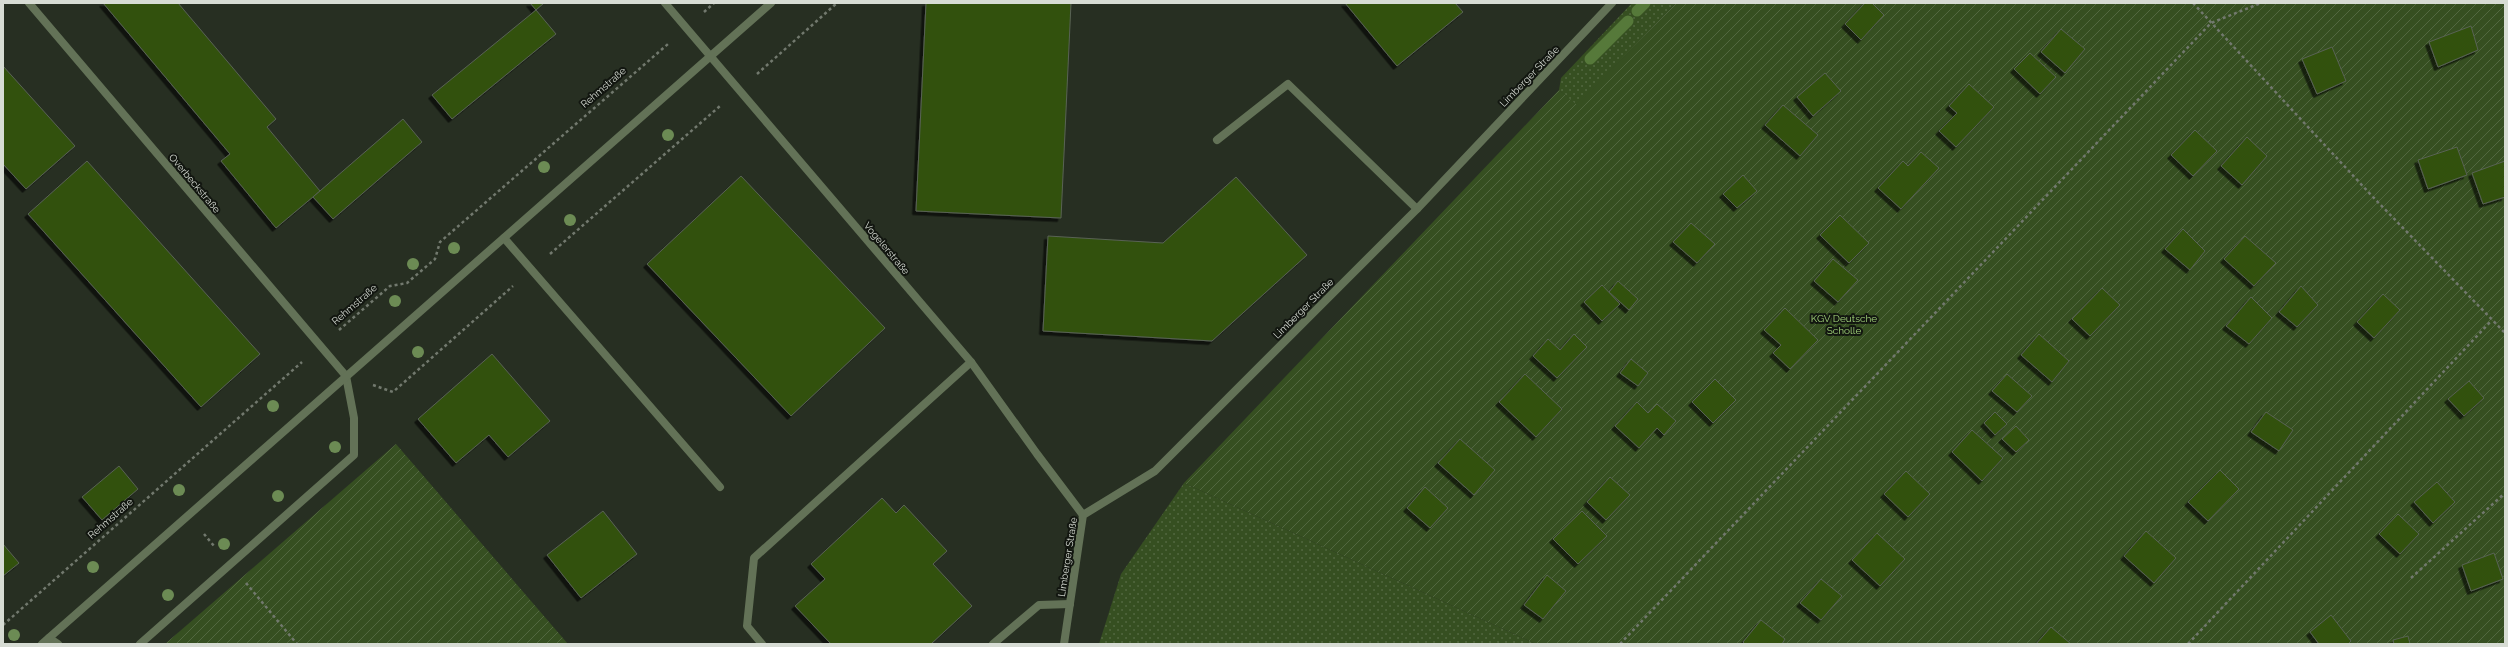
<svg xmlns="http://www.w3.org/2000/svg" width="2508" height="647" font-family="Raleway,sans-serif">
  <defs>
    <pattern id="grass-dots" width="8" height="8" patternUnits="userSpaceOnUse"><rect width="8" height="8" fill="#364f21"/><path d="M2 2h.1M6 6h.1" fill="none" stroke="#526840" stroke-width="1.8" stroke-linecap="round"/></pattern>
    <pattern id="garden-furrows" width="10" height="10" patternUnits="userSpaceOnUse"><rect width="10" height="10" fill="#364f21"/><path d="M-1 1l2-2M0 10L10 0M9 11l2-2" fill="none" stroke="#526840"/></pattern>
    <filter id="shadow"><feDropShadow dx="-3.5" dy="3.5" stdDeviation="0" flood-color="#0009"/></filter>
  </defs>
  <rect width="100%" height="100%" fill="#272f22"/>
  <!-- grass -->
  <g fill="url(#grass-dots)">
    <polygon points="1632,3 1676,3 1577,106 1559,90 1561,78"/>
    <polygon points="1184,483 1536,644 1099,644 1121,574"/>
  </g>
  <!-- garden -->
  <g fill="url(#garden-furrows)">
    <polygon points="1676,3 2505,3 2505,644 1536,644 1184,483 1559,90 1577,105"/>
    <polygon points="396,444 568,644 165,644"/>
  </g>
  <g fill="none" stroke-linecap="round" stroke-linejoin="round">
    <!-- stream -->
    <g stroke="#56793a" stroke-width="11">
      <polyline points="1637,11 1645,3"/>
      <polyline points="1590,59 1628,21"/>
    </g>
  </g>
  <!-- building -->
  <g fill="#315110" stroke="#596254" filter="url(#shadow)">
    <polygon points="103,3 178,3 276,119 267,127 320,191 276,228 221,161 230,154"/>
    <polygon points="530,3 544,3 536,10"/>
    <polygon points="926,3 1071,3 1061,218 916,211"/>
    <polygon points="1345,3 1455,3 1463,12 1397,66"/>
    <polygon points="1865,3 1872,3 1884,15 1861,40 1845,24"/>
    <polygon points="536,10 556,34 452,119 432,95"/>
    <polygon points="2471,26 2478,50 2438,67 2429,42"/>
    <polygon points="2061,29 2085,49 2065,73 2041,52"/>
    <polygon points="2332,47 2346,81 2317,94 2302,59"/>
    <polygon points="2030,53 2056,77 2040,94 2014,69"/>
    <polygon points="3,66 75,146 26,189 3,164"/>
    <polygon points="1825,73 1841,91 1813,116 1797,97"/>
    <polygon points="1969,84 1994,107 1956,147 1939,131 1957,113 1949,106"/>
    <polygon points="1783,105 1818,135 1800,156 1765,125"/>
    <polygon points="403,119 422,142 333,219 313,197"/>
    <polygon points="2195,130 2217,151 2193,176 2171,155"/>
    <polygon points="2247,137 2267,156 2242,185 2221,166"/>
    <polygon points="2457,147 2467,175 2428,189 2418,160"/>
    <polygon points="1921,152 1939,168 1901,209 1878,188 1903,161 1908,166"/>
    <polygon points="87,161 260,354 201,407 28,214"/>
    <polygon points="2505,161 2505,197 2483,204 2472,173"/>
    <polygon points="1743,175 1757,191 1737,208 1723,194"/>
    <polygon points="741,176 885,328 791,416 647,264"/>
    <polygon points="1236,177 1307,255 1212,341 1043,331 1048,236 1163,243"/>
    <polygon points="1840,215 1869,243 1849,263 1820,235"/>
    <polygon points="1691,223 1715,244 1697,263 1673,242"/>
    <polygon points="2183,229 2205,251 2190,270 2165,249"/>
    <polygon points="2245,236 2276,263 2254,286 2224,259"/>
    <polygon points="1833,259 1858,280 1838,302 1814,281"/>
    <polygon points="1618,281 1638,299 1629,310 1609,292"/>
    <polygon points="1602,285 1620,304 1602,321 1584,302"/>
    <polygon points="2301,286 2318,305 2297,327 2279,312"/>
    <polygon points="2102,288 2120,305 2090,336 2072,319"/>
    <polygon points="2383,294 2400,310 2374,338 2357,322"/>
    <polygon points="2251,297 2272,318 2249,344 2226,326"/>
    <polygon points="1785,308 1818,340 1790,369 1773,353 1781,345 1764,330"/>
    <polygon points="1574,334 1587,347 1557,378 1533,356 1548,339 1560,350"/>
    <polygon points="2039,334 2069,361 2052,382 2021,355"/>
    <polygon points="492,354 550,421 508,457 489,435 456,463 418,419"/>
    <polygon points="1631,359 1648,373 1638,386 1620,373"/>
    <polygon points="1525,374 1562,409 1536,437 1499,402"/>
    <polygon points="2007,374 2032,396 2017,412 1992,391"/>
    <polygon points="1715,379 1736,400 1713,423 1692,402"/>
    <polygon points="2469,381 2484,398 2464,416 2448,399"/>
    <polygon points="1637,402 1648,413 1657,404 1676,421 1664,435 1657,428 1639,448 1615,426"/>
    <polygon points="1995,412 2007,424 1995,435 1984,423"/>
    <polygon points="2266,412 2293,430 2279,451 2251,432"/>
    <polygon points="2016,426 2029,440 2016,452 2002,439"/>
    <polygon points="1972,430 2003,458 1982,481 1952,452"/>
    <polygon points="1460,439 1495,470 1474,495 1438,463"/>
    <polygon points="119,466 138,489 102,520 82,497"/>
    <polygon points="2220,470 2239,489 2208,521 2188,502"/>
    <polygon points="1906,471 1930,494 1908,517 1884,494"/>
    <polygon points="1610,477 1630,495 1606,520 1587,502"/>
    <polygon points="2437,482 2455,502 2433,523 2414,502"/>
    <polygon points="1425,487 1448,508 1430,528 1407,508"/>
    <polygon points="882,498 896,513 904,505 947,551 933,564 972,606 931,644 831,644 795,606 825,579 811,564"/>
    <polygon points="603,511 637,554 581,598 547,555"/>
    <polygon points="1582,511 1607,536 1578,564 1553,539"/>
    <polygon points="2398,514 2419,534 2400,554 2379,534"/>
    <polygon points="2146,531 2176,558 2154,583 2124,556"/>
    <polygon points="1877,533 1905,559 1880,586 1852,560"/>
    <polygon points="3,544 19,563 3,576"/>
    <polygon points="2494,553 2503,579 2471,591 2462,565"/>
    <polygon points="1547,575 1566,591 1543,619 1524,605"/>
    <polygon points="1821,579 1842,596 1821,620 1800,603"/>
    <polygon points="2331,615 2351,641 2348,644 2319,644 2310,632"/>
    <polygon points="1761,620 1785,639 1782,644 1745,644 1743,642"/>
    <polygon points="2051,627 2071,644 2036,644"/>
    <polygon points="2408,636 2410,644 2394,644 2393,640"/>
  </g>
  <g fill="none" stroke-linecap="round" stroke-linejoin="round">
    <!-- path -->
    <g stroke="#72796e" stroke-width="2.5" stroke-dasharray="3 3" stroke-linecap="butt">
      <polyline points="2193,3 2372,196 2505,333"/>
      <polyline points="704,12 714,3"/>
      <polyline points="757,74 837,3"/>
      <polyline points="550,254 720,106"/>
      <polyline points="339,330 390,286 407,283 435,259 440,242 668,44"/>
      <polyline points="373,385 393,392 513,286"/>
      <polyline points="204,534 214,546"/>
      <polyline points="2411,578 2505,493"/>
      <polyline points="246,583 297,644"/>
      <polyline points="3,625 302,362"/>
      <polyline points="1620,644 2211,23 2261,3"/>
      <polyline points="2188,644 2492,320"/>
    </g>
    <!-- lane -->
    <g stroke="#637257" stroke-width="8">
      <polyline points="1217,140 1288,84 1417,209"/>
      <polyline points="504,238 720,487"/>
      <polyline points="49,638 58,644"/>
      <polyline points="140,644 354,455 354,418 346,376"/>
      <polyline points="762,644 747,626 754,558 971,362"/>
      <polyline points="993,644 1039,605 1070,604"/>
    </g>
    <!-- street -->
    <g stroke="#637257" stroke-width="8">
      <polyline points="29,3 346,376"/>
      <polyline points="665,3 971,362 1037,454 1083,515"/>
      <polyline points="42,644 771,3"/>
      <polyline points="1064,644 1083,515 1155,471 1417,209 1612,3"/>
    </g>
  </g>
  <!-- trees -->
  <g fill="#6c8b54">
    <circle cx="668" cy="135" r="6"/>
    <circle cx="544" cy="167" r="6"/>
    <circle cx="570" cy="220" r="6"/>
    <circle cx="454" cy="248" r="6"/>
    <circle cx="413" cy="264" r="6"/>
    <circle cx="395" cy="301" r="6"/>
    <circle cx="418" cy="352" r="6"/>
    <circle cx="273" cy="406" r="6"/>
    <circle cx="335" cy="447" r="6"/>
    <circle cx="179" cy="490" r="6"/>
    <circle cx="278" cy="496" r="6"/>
    <circle cx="224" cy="544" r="6"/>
    <circle cx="93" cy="567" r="6"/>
    <circle cx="168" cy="595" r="6"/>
    <circle cx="14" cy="635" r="6"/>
  </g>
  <g text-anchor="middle" stroke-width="4" stroke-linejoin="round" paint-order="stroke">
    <!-- street labels -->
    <g font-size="10" fill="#d7dcd4" stroke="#121610">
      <text transform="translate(1529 76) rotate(-46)" y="4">Limberger Straße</text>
      <text transform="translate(603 87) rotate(-41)" y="4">Rehmstraße</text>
      <text transform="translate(195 183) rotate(50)" y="4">Overbeckstraße</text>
      <text transform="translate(887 248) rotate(50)" y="4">Vogelerstraße</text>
      <text transform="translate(354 304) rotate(-41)" y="4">Rehmstraße</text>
      <text transform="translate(1303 308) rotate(-45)" y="4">Limberger Straße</text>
      <text transform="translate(110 518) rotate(-41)" y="4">Rehmstraße</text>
      <text transform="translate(1067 557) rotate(-81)" y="4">Limberger Straße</text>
    </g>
    <!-- park labels -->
    <g font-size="10" fill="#a5d77d" stroke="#121610">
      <text x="1844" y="322">KGV Deutsche<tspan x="1844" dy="12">Scholle</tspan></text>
    </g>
  </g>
  <!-- border -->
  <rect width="2508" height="647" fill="none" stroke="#d7dcd4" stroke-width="8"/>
</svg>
